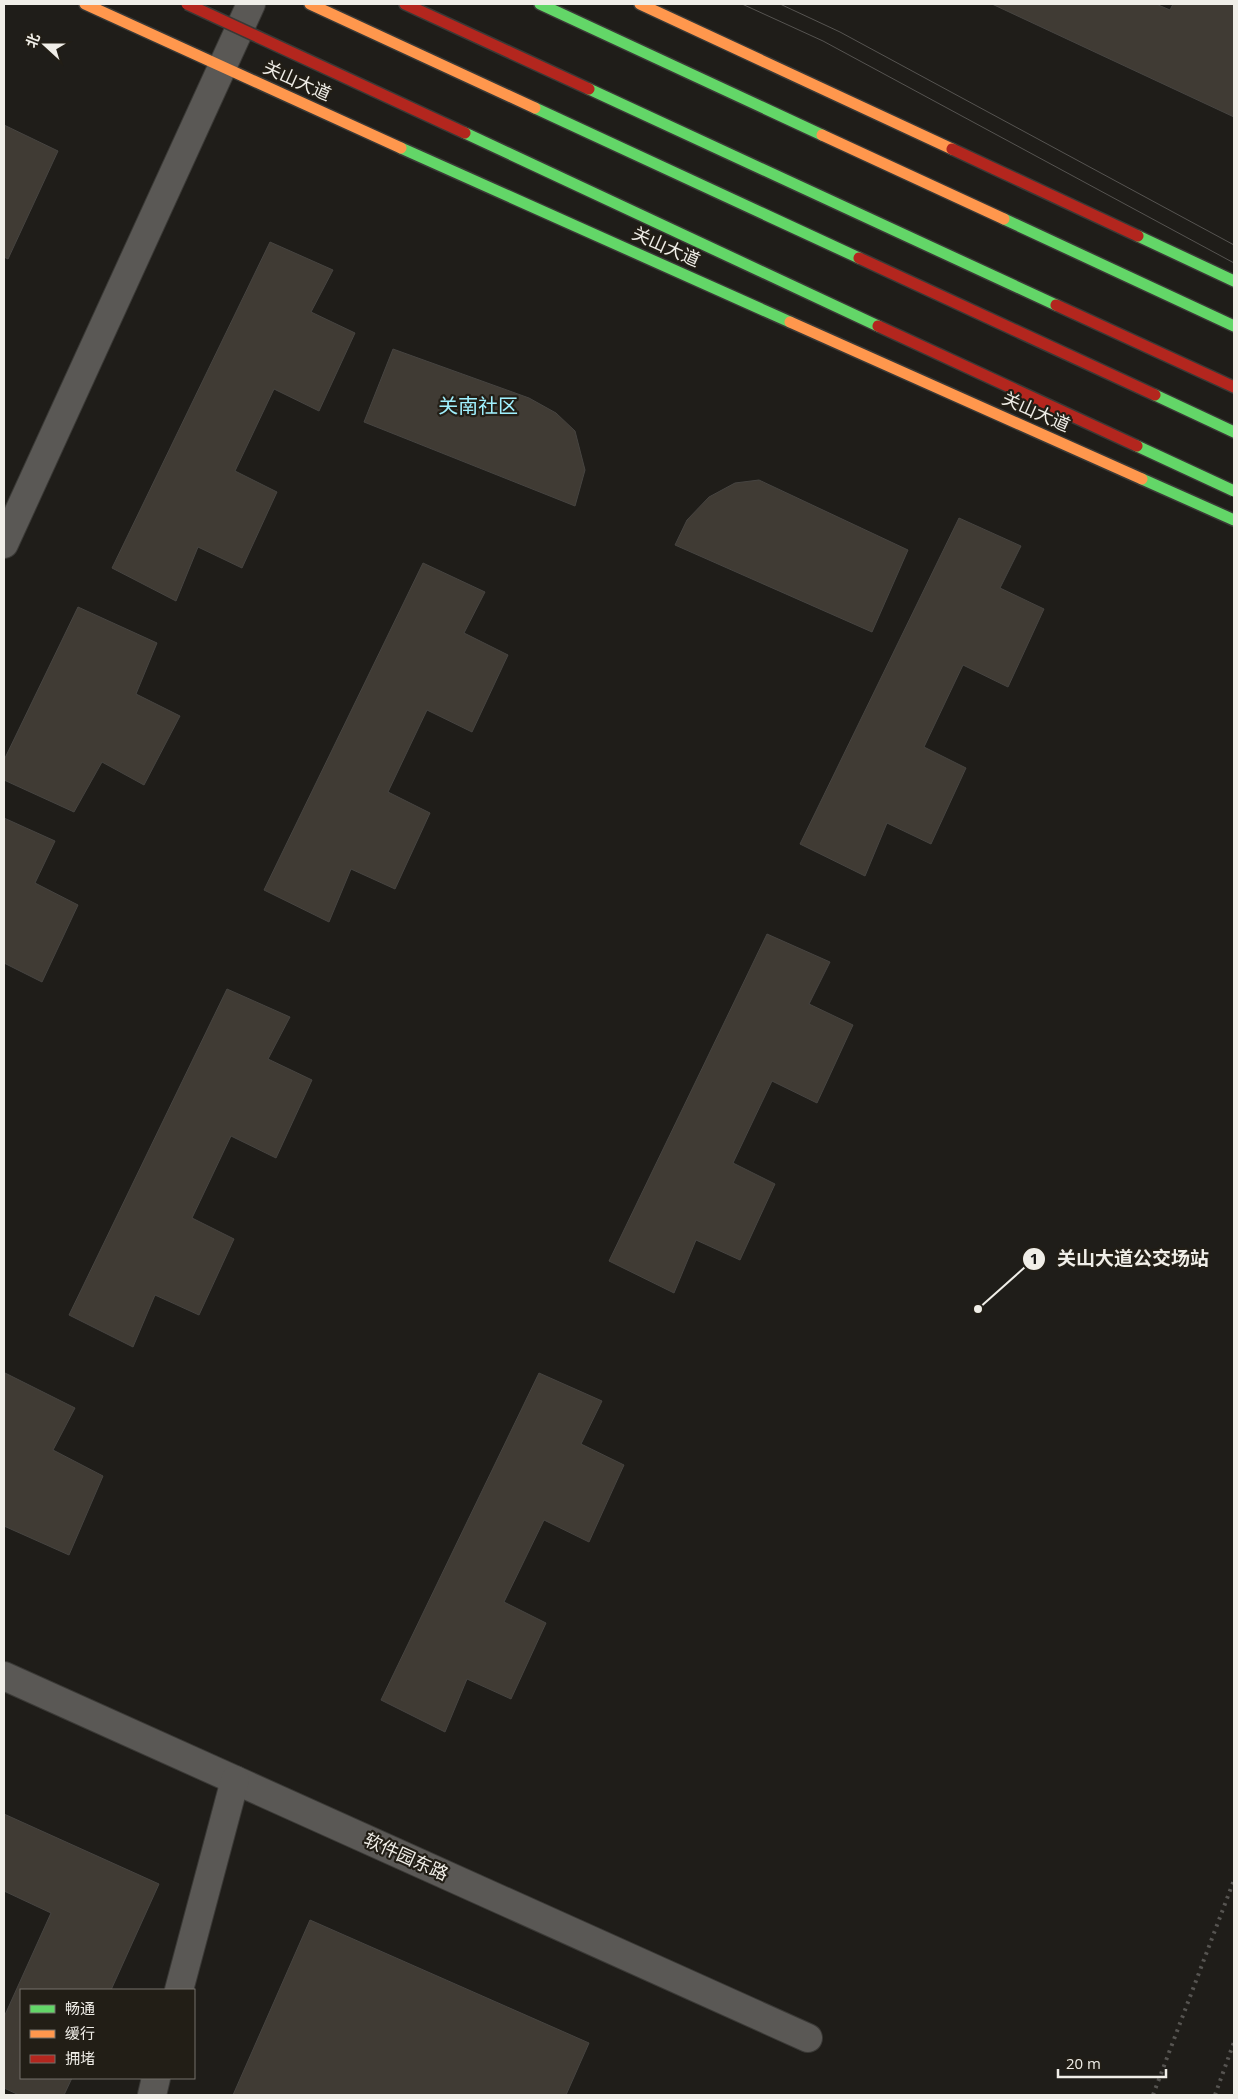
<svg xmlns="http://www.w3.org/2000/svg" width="1238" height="2099" font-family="'Open Sans','Noto Sans SC',sans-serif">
  <rect width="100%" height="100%" fill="#1f1d19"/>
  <!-- building -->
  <g fill="#403b34" stroke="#464441">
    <polygon points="992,4 1156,4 1170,10 1173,4 1234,4 1234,117"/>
    <polygon points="4,125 58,151 8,259 4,257"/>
    <polygon points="270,242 333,270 311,312 355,333 319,411 274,389 235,471 277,492 242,568 198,547 176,601 112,568"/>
    <polygon points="393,349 529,398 556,413 575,431 585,470 575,506 364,422"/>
    <polygon points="759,480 908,550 872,632 675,545 687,520 709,497 735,483"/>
    <polygon points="959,518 1021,546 1000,588 1044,609 1008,687 963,665 924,747 966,768 931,844 887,823 865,876 800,844"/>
    <polygon points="423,563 485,592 464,633 508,655 472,732 427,710 388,792 430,813 395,889 351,869 329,922 264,890"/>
    <polygon points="78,607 157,643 136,694 180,716 144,785 102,762 74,812 4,780 4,760"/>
    <polygon points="4,818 55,841 35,883 78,905 42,982 4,963"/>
    <polygon points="767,934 830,962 809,1004 853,1025 817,1103 772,1081 733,1163 775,1184 740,1260 696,1240 674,1293 609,1261"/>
    <polygon points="227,989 290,1017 268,1059 312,1080 276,1158 231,1136 192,1218 234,1239 199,1315 155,1295 133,1347 69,1315"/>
    <polygon points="5,1373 75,1408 53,1450 103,1476 69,1555 4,1526"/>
    <polygon points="539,1373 602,1401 581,1444 624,1465 589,1542 544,1520 504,1602 546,1623 511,1699 467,1679 445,1732 381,1700"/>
    <polygon points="4,1814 159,1884 111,1990 21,1990 21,2078 72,2078 64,2095 19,2095 4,2088 4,2017 51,1913 4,1891"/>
    <polygon points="310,1920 589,2043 566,2095 233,2095"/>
  </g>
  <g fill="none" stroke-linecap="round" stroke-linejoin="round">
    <!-- street casing -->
    <g stroke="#3a3936" stroke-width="30">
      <g id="street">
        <polyline points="4,544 251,4"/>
        <polyline points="4,1676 808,2038"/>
        <polyline points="179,1990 235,1780"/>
        <polyline points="152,2095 156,2078"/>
      </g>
    </g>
    <!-- fast casing -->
    <g stroke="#3a3936" stroke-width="14">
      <g id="fast">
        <polyline points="540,4 822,135"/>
        <polyline points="589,89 1056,305"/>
        <polyline points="535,108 859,258"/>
        <polyline points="401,148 790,322"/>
        <polyline points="1004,219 1234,326"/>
        <polyline points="1138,236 1234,281"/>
        <polyline points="1155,395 1234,432"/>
        <polyline points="1142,479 1234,520"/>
      </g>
    </g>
    <!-- slow casing -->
    <g stroke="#3a3936" stroke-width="14">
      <g id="slow">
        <polyline points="85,4 401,148"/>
        <polyline points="310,4 535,108"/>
        <polyline points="640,4 952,149"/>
        <polyline points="822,135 1004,219"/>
        <polyline points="790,322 1142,479"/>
      </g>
    </g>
    <!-- jam casing -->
    <g stroke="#3a3936" stroke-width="14">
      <g id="jam">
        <polyline points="405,4 589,89"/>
        <polyline points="952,149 1138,236"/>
        <polyline points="859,258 1155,395"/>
        <polyline points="1056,305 1234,387"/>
      </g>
    </g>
    <!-- street -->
    <use href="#street" stroke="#5a5855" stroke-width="28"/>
    <!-- fast -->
    <use href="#fast" stroke="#63d668" stroke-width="11"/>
    <!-- slow -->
    <use href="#slow" stroke="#ff974d" stroke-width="11"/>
    <!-- jam -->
    <use href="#jam" stroke="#b3261e" stroke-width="11"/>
    <!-- tram -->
    <g stroke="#565451" stroke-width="1">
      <polyline points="742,4 823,41 1234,263"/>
      <polyline points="780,4 840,32 1234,245"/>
    </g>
    <!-- rail -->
    <g stroke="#565451" stroke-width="4" stroke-dasharray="2.5 5" stroke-linecap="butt">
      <polyline points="1153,2095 1234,1880"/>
      <polyline points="1215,2095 1234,2042"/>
    </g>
    <!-- fast-bridge casing -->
    <g stroke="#3a3936" stroke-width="14" stroke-linecap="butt">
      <g id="fast-bridge">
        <polyline points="465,133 878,326"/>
        <polyline points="1137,446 1234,491"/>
      </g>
    </g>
    <!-- jam-bridge casing -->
    <g stroke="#3a3936" stroke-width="14" stroke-linecap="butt">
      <g id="jam-bridge">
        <polyline points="187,4 465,133"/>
        <polyline points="878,326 1137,446"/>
      </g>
    </g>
    <!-- fast-bridge -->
    <use href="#fast-bridge" stroke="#63d668" stroke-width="11"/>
    <!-- jam-bridge -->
    <use href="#jam-bridge" stroke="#b3261e" stroke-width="11"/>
  </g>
  <g text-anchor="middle" stroke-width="4.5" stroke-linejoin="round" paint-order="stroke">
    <!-- street labels -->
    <g font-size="18" fill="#f0eee8" stroke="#221e16">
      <text transform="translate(297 81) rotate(24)" y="6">关山大道</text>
      <text transform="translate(666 247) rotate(24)" y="6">关山大道</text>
      <text transform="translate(1036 412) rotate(24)" y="6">关山大道</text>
      <text transform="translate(406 1857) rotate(24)" y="6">软件园东路</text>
    </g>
    <!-- quarter labels -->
    <g font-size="20" fill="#a0f0fe" stroke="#221e16">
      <text x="478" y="413">关南社区</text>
    </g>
  </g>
  <!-- callouts -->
  <path fill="none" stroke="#f0eee8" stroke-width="2" d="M978 1309L1034 1259"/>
  <g fill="#f0eee8" stroke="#221e16" stroke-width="2">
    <circle cx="978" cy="1309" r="5"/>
    <circle cx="1034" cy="1259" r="12"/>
  </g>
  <g font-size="15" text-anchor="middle" font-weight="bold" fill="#111">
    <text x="1034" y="1264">1</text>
  </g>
  <g font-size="19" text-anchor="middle" font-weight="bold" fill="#f0eee8" stroke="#221e16" stroke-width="4.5" stroke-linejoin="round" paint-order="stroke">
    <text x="1133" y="1265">关山大道公交场站</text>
  </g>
  <!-- border -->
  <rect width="1238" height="2099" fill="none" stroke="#f0eee8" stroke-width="10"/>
  <!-- legend -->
  <rect x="20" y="1989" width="175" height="90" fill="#221e16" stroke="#74716a"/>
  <rect x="30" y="2005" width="25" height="8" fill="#63d668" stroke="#74716a"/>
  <text x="65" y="2014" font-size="15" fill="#f0eee8">畅通</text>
  <rect x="30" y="2030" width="25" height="8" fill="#ff974d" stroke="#74716a"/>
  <text x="65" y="2039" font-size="15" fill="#f0eee8">缓行</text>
  <rect x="30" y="2055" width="25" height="8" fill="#b3261e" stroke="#74716a"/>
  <text x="65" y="2064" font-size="15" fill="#f0eee8">拥堵</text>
  <!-- north arrow -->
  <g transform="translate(45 45) rotate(291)" stroke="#221e16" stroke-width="4" paint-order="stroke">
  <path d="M0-4L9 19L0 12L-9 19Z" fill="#f0eee8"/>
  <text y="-8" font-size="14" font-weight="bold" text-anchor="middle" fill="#f0eee8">北</text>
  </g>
  <!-- scale -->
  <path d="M1058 2069v8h108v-8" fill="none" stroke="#f0eee8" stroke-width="2.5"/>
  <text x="1066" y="2069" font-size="15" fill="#f0eee8" stroke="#221e16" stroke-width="4" paint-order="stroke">20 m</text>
</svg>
